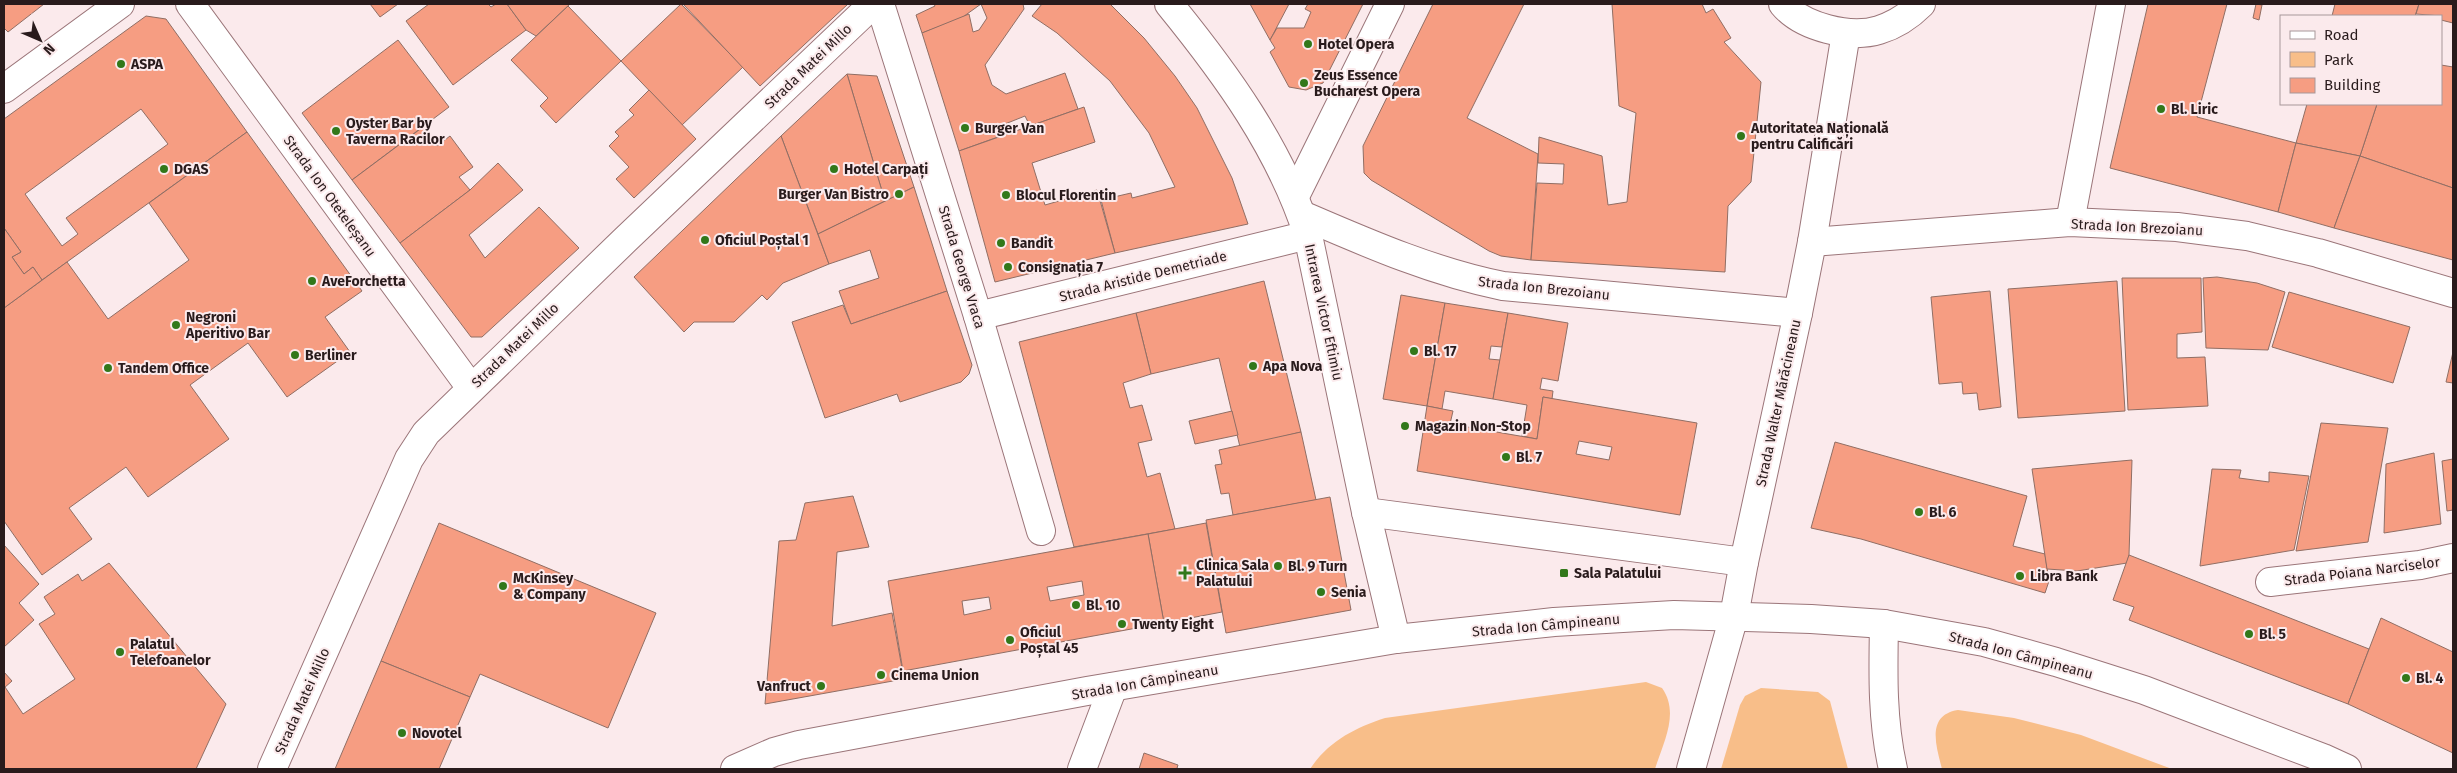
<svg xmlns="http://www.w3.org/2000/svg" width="2457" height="773" font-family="'Fira Sans',sans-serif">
  <rect width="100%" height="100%" fill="#fbeaec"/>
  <!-- green -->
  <g fill="#f8be89">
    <path d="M1646,682L1662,688C1680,713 1663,743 1655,769H1310C1328,742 1354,728 1385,718Z"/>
    <polygon points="1761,688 1818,692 1830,701 1848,769 1721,769 1740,705 1745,696"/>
    <path d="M1958,710L2014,718L2081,735L2172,769H1942C1936,746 1926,715 1958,710Z"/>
  </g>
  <!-- building -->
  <g fill="#f69d82" stroke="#906e64" fill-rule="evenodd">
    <polygon points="4,4 44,4 8,32 4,28"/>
    <polygon points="370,4 398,4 380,17"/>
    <polygon points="429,4 488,4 491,7 496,4 507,4 526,30 453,85 406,21"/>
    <polygon points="507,4 570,4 536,36 526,30"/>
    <polygon points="681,4 743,67 682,125 621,61"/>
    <polygon points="683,4 848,4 760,86"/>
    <polygon points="934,4 981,4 960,19 922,33 916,15 935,6"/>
    <polygon points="981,4 1023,4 1024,9 985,65 992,85 1006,94 1065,73 1078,109 1030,126 1025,116 1005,124 1009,133 959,151 922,33 969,14 973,32 979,30 987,18"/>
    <polygon points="1042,4 1110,4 1144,38 1175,76 1197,108 1232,178 1248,224 1115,253 1101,200 1131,193 1132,198 1175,187 1149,133 1110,81 1057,33 1032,16"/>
    <polygon points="1250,4 1289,4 1270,40"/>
    <polygon points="1308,4 1363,4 1323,83 1306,90 1289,87 1270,52 1275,48 1270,40 1277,28 1304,28 1311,12 1305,9"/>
    <polygon points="1433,4 1524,4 1467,118 1538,154 1531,260 1501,256 1489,251 1371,180 1364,173 1363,146"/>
    <polygon points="1612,4 1702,4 1706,13 1713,9 1731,38 1724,42 1761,82 1751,182 1728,206 1725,272 1531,260 1537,183 1563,184 1564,164 1538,163 1539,137 1602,156 1608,205 1627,202 1636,113 1619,106"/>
    <polygon points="2148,4 2227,4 2197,117 2296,143 2278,212 2110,168"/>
    <polygon points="2256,4 2262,5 2259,20 2253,18"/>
    <polygon points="2335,4 2419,4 2415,16 2332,16"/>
    <polygon points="2419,4 2453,4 2453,23 2441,20 2441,16 2416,14"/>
    <polygon points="568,6 621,61 556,123 540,106 548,98 511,60"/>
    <path d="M146,16L166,19L247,132L42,280L33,267L24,274L12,257L21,252L4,228V119ZM141,109L168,144L66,218L78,234L62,246L25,194Z"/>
    <polygon points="398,40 449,107 352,180 302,113"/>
    <polygon points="2441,65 2453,67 2453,188 2360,156 2377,104 2441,104"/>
    <polygon points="847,74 877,76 914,187 885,201"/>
    <polygon points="847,74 885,201 818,234 781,136"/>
    <polygon points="649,90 696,139 634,198 616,179 629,167 609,146 619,136 615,132 634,115 629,110"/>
    <polygon points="2307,104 2377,104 2360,156 2296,143"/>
    <polygon points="1084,107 1095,142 1032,163 1045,205 1097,190 1115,253 995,282 959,151"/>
    <polygon points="423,127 437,146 450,136 473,167 459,177 470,190 400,243 352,180"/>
    <polygon points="247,132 362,291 325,317 350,352 287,397 248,343 190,385 229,439 148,497 126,467 69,508 92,539 42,575 4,521 4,308 67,262 108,319 189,260 149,203"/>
    <polygon points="781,136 829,264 783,283 767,300 762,295 734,322 694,322 684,332 634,277"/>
    <polygon points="2296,143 2360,156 2334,228 2278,212"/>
    <polygon points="2360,156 2453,188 2453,260 2334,228"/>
    <polygon points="498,163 523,190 469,235 485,258 539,207 579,248 482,337 471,337 400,243 470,190"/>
    <polygon points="914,187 947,291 851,324 839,291 879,278 870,250 829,264 818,234"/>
    <polygon points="4,228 21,252 12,257 24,274 33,267 42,280 4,308"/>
    <polygon points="2217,277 2257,283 2285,292 2268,350 2206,348 2203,278"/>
    <polygon points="2122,278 2201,278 2202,332 2177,334 2177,358 2205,357 2208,406 2128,410"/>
    <polygon points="1264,281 1301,432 1240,447 1219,358 1151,374 1136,313"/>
    <polygon points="2117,281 2125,411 2018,418 2008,289"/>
    <polygon points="947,291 972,365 969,374 961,382 900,402 897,394 825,418 792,322 843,305 851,324"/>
    <polygon points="1990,291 2001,407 1979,410 1977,393 1963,394 1962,382 1939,384 1931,297"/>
    <polygon points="2289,292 2410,327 2393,383 2272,347"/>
    <polygon points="1401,295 1445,303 1427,406 1383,399"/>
    <polygon points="1445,303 1508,313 1502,347 1491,346 1489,359 1500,360 1493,399 1445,391 1442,409 1427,406"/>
    <polygon points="1136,313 1151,374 1123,383 1130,408 1142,405 1152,440 1138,443 1147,477 1160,473 1175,529 1074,547 1019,342"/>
    <polygon points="1508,313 1568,323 1558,381 1542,378 1540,389 1553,391 1552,399 1543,397 1537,439 1522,436 1527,405 1493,399"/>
    <polygon points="2453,352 2453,383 2446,382"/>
    <path d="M1543,397L1697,423L1680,515L1417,471L1427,406L1453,411L1450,424L1537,439ZM1579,441L1612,447L1609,460L1576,454Z"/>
    <polygon points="1232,411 1238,435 1195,444 1189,421"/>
    <polygon points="2321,423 2388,428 2368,542 2296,551"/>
    <polygon points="1301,432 1316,500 1233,515 1229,493 1221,494 1215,465 1222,464 1219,450"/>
    <polygon points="1835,442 2027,496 2013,546 2045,554 2049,581 2045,593 1861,539 1811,528"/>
    <polygon points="2434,453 2441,524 2384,533 2386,464"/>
    <polygon points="2453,459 2453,510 2447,511 2442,461"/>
    <polygon points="2132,460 2129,555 2127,563 2077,571 2047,569 2032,469"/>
    <polygon points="2212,469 2241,470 2239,478 2269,482 2269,472 2309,476 2294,550 2200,566"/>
    <polygon points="853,496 869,547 837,552 832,626 892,613 904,679 765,704 779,541 796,540 805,503"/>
    <polygon points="1330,497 1351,610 1226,633 1206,520"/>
    <polygon points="439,523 656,613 608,728 480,674 470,697 381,661"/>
    <polygon points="1206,523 1222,612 1164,623 1148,534"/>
    <path d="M1148,534L1164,623L903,671L888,581ZM1082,581L1084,595L1050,601L1047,587ZM989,597L991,609L964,615L962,601Z"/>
    <polygon points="4,545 39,584 19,603 34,620 4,647"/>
    <polygon points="2129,555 2369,649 2348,704 2129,620 2134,607 2113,600"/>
    <polygon points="109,563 226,704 196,769 4,769 4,688 5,687 23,714 75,679 39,624 55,614 44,597 78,574 82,581"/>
    <polygon points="2381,618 2453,652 2453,753 2348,704"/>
    <polygon points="381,661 470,697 439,769 335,769"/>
    <polygon points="4,672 12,681 4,688"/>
    <polygon points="1144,753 1178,765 1177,768 1180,769 1139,769"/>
  </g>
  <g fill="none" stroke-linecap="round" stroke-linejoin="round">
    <!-- minor casing -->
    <g stroke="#9b7579" stroke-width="30">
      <g id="minor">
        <polyline points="190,4 471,388"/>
        <polyline points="880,4 978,316 1041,531"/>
        <path d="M1169,4C1226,74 1280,148 1308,235L1366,512L1396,639"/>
        <path d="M1783,4C1802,27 1850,39 1879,30C1895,25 1909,16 1921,4"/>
        <polyline points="4,89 120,4"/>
        <polyline points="1295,196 1390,4"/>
        <path d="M1302,215C1367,243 1433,272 1503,286L1798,313"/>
        <polyline points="2070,222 2111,4"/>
        <polyline points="1812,242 2070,222 2177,227 2247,236 2318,253 2453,293"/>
        <polyline points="978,316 1308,235"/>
        <polyline points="1366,512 1744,562"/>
        <polyline points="2270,582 2420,565 2453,558"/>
        <path d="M1884,624C1883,674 1882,721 1893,769"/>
        <polyline points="272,769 409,459 426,433 625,240 873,4"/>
        <polyline points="735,769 774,752 799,745 1087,691 1396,639 1554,622 1674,615 1811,619 1884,624 1984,642 2056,662 2144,690 2323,758 2347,769"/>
        <polyline points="1082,769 1113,687"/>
        <polyline points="1691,769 1734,616 1744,562 1798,313 1812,242 1846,33"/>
      </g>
    </g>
    <!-- minor -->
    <use href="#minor" stroke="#fff" stroke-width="28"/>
  </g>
  <!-- markers -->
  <g fill="#32781a" stroke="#fbeaec" stroke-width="2">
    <circle cx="1308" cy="44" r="5"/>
    <circle cx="121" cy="64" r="5"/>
    <circle cx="1304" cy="83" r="5"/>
    <circle cx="2161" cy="109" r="5"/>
    <circle cx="965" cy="128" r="5"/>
    <circle cx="336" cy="131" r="5"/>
    <circle cx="1741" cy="136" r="5"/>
    <circle cx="164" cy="169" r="5"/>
    <circle cx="834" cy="169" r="5"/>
    <circle cx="899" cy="194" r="5"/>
    <circle cx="1006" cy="195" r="5"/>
    <circle cx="705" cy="240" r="5"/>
    <circle cx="1001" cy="243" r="5"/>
    <circle cx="1008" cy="267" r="5"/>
    <circle cx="312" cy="281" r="5"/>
    <circle cx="176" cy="325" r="5"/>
    <circle cx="1414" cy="351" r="5"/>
    <circle cx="295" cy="355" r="5"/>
    <circle cx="1253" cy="366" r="5"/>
    <circle cx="108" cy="368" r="5"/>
    <circle cx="1405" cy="426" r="5"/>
    <circle cx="1506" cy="457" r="5"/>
    <circle cx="1919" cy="512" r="5"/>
    <circle cx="1278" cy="566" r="5"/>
    <path d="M1182.5 565.5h5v5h5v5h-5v5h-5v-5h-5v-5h5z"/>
    <rect x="1559" y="568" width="10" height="10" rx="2.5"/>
    <circle cx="2020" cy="576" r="5"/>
    <circle cx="503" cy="586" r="5"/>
    <circle cx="1321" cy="592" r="5"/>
    <circle cx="1076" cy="605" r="5"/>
    <circle cx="1122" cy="624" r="5"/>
    <circle cx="2249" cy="634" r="5"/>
    <circle cx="1010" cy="640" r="5"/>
    <circle cx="120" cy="652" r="5"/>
    <circle cx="881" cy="675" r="5"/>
    <circle cx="2406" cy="678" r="5"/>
    <circle cx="821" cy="686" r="5"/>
    <circle cx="402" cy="733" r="5"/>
  </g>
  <g text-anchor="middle" stroke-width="4" stroke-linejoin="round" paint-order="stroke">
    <!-- poi labels -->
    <g font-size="14" font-weight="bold" fill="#291b1c" stroke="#fbeaec" text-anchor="start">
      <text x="1318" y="49">Hotel Opera</text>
      <text x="131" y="69">ASPA</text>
      <text x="1314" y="80">Zeus Essence<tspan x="1314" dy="16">Bucharest Opera</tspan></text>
      <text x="2171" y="114">Bl. Liric</text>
      <text x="346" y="128">Oyster Bar by<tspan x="346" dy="16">Taverna Racilor</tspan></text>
      <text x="975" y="133">Burger Van</text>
      <text x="1751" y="133">Autoritatea Națională<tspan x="1751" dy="16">pentru Calificări</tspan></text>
      <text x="174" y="174">DGAS</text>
      <text x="844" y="174">Hotel Carpați</text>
      <text x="889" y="199" text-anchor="end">Burger Van Bistro</text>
      <text x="1016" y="200">Blocul Florentin</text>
      <text x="715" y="245">Oficiul Poștal 1</text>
      <text x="1011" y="248">Bandit</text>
      <text x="1018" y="272">Consignația 7</text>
      <text x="322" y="286">AveForchetta</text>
      <text x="186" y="322">Negroni<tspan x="186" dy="16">Aperitivo Bar</tspan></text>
      <text x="1424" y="356">Bl. 17</text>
      <text x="305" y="360">Berliner</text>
      <text x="1263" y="371">Apa Nova</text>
      <text x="118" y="373">Tandem Office</text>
      <text x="1415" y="431">Magazin Non-Stop</text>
      <text x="1516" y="462">Bl. 7</text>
      <text x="1929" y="517">Bl. 6</text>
      <text x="1196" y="570">Clinica Sala<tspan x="1196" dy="16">Palatului</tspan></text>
      <text x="1288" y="571">Bl. 9 Turn</text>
      <text x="1574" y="578">Sala Palatului</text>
      <text x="2030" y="581">Libra Bank</text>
      <text x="513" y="583">McKinsey<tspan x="513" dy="16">&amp; Company</tspan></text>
      <text x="1331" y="597">Senia</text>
      <text x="1086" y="610">Bl. 10</text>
      <text x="1132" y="629">Twenty Eight</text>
      <text x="1020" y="637">Oficiul<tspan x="1020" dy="16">Poștal 45</tspan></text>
      <text x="2259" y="639">Bl. 5</text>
      <text x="130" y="649">Palatul<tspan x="130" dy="16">Telefoanelor</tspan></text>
      <text x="891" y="680">Cinema Union</text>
      <text x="2416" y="683">Bl. 4</text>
      <text x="811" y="691" text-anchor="end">Vanfruct</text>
      <text x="412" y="738">Novotel</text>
    </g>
    <!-- street labels -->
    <g font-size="14" fill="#291b1c" stroke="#fbeaec">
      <text transform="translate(808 66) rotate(-44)" y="5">Strada Matei Millo</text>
      <text transform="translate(330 196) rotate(54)" y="5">Strada Ion Oteteleșanu</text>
      <text transform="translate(2137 227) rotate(3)" y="5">Strada Ion Brezoianu</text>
      <text transform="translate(962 267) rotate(73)" y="5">Strada George Vraca</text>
      <text transform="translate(1143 276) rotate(-14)" y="5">Strada Aristide Demetriade</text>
      <text transform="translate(1544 288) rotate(6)" y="5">Strada Ion Brezoianu</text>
      <text transform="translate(1324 312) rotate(78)" y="5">Intrarea Victor Eftimiu</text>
      <text transform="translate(515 345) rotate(-44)" y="5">Strada Matei Millo</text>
      <text transform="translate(1778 403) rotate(-78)" y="5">Strada Walter Mărăcineanu</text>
      <text transform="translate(2362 571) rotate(-7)" y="5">Strada Poiana Narciselor</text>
      <text transform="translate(1546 625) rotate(-5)" y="5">Strada Ion Câmpineanu</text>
      <text transform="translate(2021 655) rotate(15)" y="5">Strada Ion Câmpineanu</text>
      <text transform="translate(1145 682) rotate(-10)" y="5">Strada Ion Câmpineanu</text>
      <text transform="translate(302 701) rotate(-66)" y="5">Strada Matei Millo</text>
    </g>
  </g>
  <!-- border -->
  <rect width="2457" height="773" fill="none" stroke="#291b1c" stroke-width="10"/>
  <!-- legend -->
  <rect x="2280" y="15" width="162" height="90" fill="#fbeaec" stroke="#a79799"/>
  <rect x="2290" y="31" width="25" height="8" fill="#ffffff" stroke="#a79799"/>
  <text x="2324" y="40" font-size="15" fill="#291b1c">Road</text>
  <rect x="2290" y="52" width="25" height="15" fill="#f8be89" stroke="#a79799"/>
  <text x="2324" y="65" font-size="15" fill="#291b1c">Park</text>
  <rect x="2290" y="78" width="25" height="15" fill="#f69d82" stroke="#a79799"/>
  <text x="2324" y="90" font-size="15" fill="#291b1c">Building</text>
  <!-- north arrow -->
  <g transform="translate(40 40) rotate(135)" stroke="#fbeaec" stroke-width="4" paint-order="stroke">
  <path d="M0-4L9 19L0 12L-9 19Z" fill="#291b1c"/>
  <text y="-8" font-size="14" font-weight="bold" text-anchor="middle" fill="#291b1c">N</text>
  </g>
</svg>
